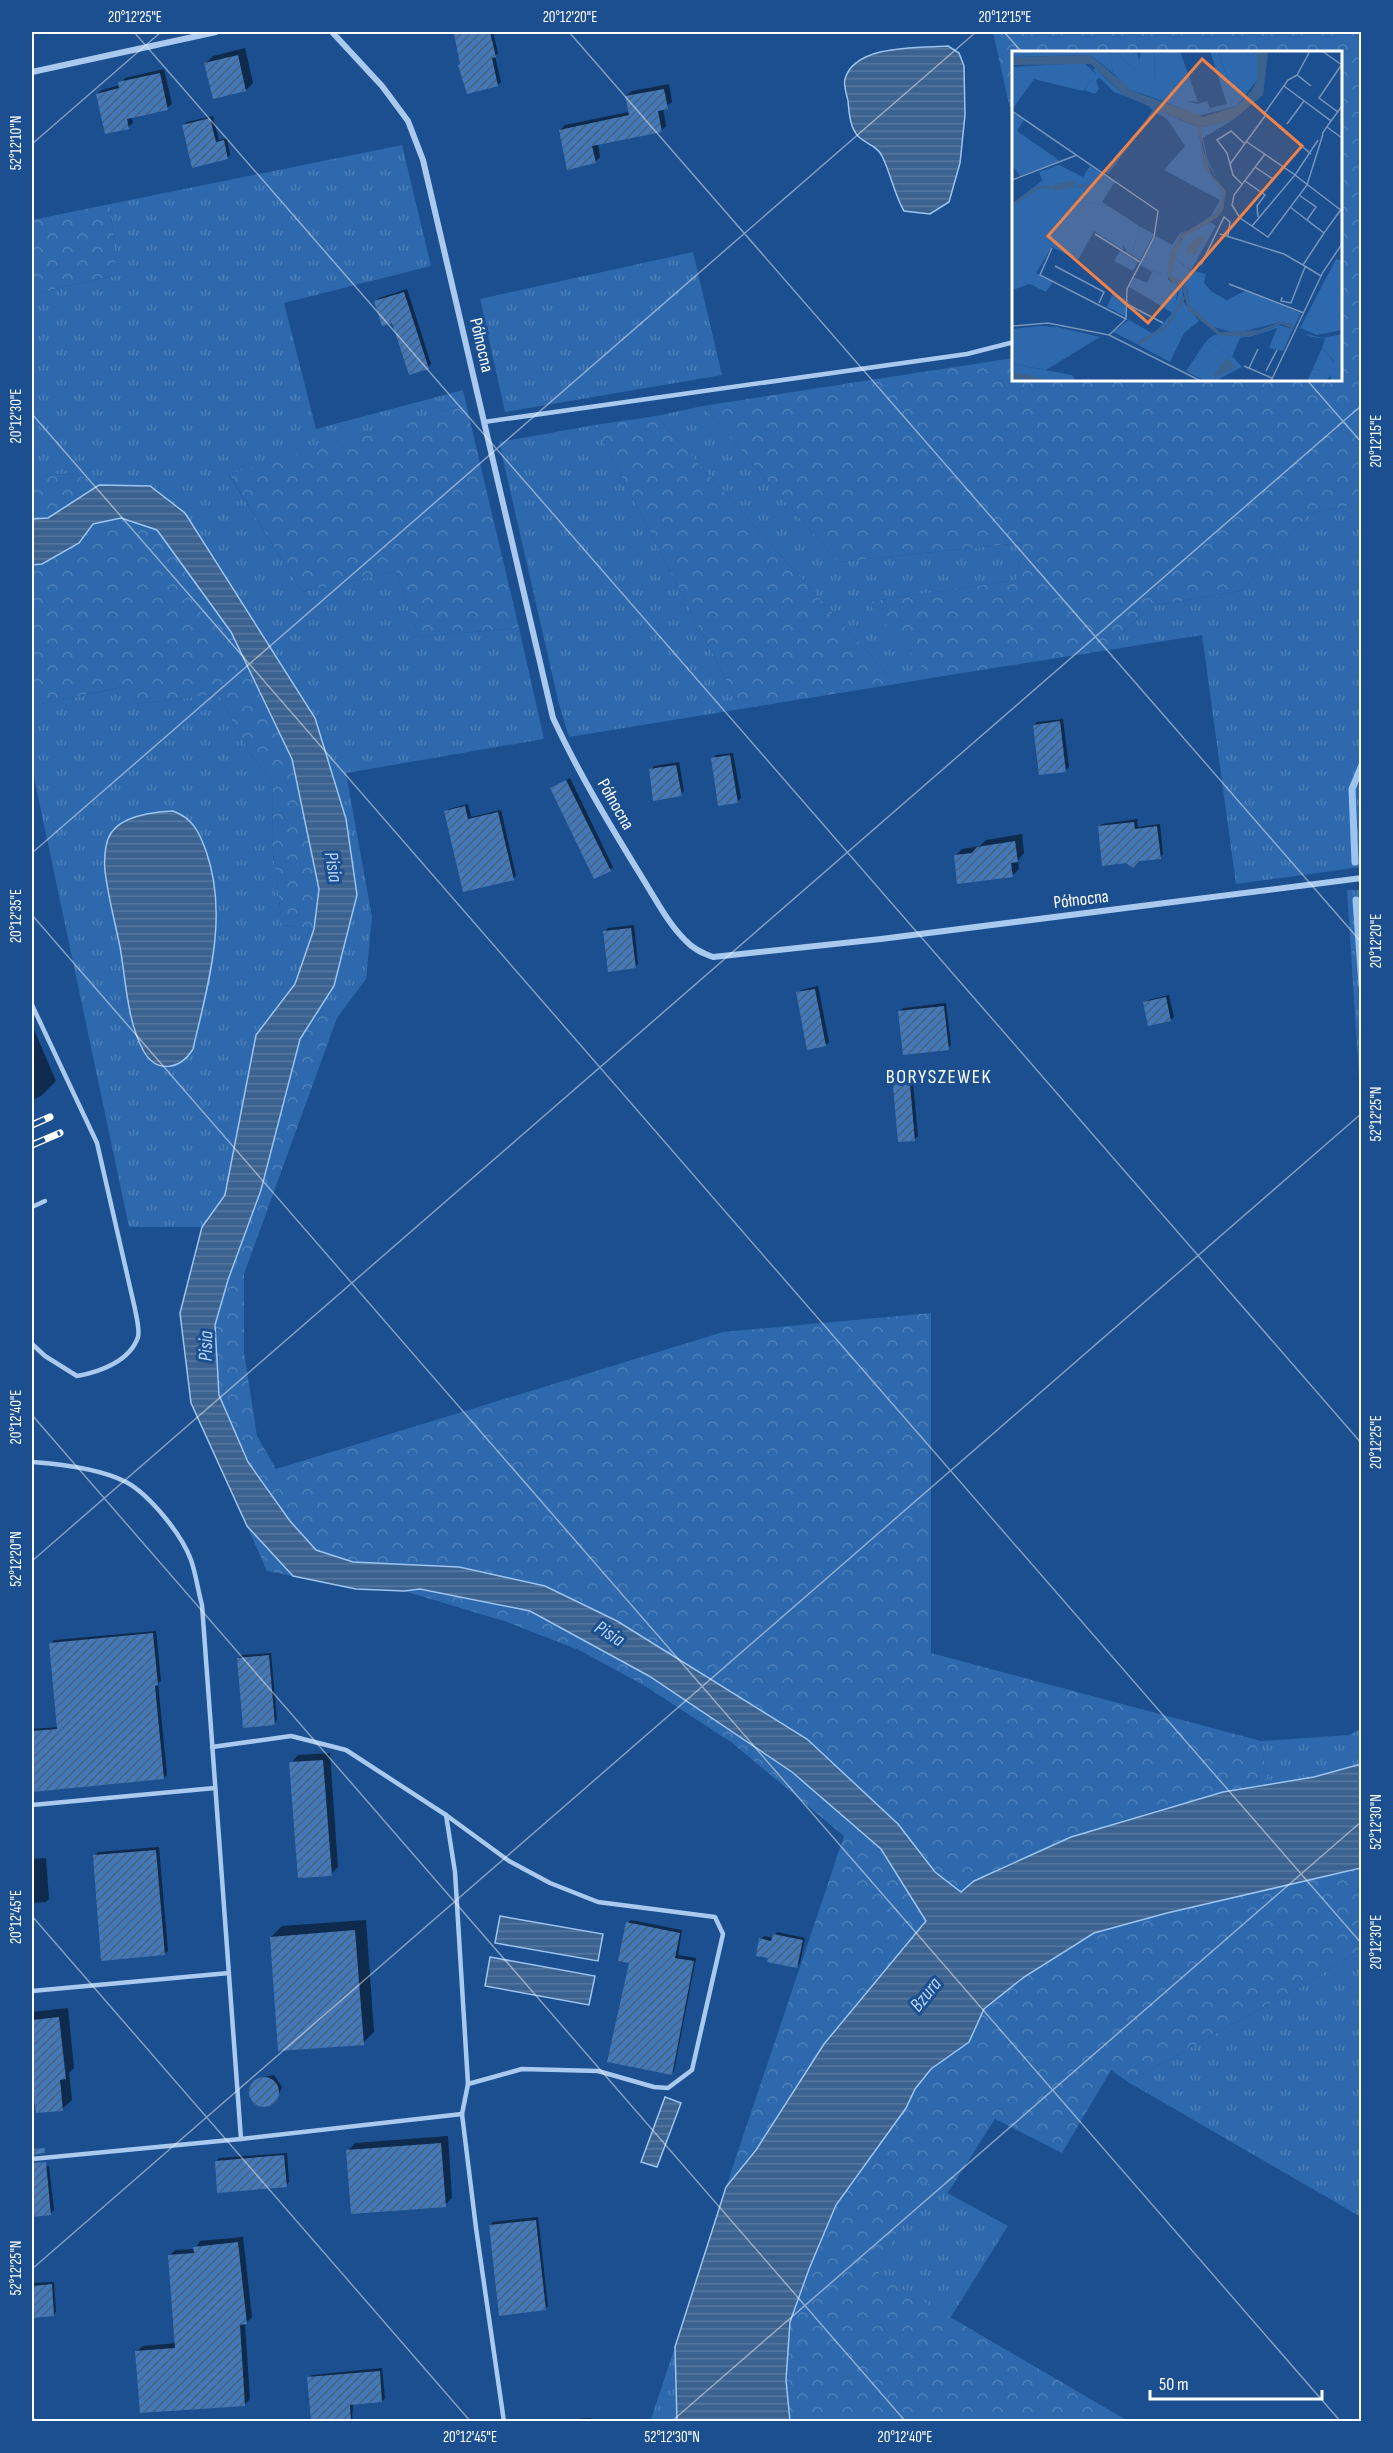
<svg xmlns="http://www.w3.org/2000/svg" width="1393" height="2453" font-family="'Sofia Sans Condensed',sans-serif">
  <defs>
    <pattern id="grass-tufts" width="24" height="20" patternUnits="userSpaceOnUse" patternTransform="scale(1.5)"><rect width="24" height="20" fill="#2e69ad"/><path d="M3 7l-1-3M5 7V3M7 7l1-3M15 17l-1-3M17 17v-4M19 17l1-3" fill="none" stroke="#4d80b9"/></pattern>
    <pattern id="forest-crowns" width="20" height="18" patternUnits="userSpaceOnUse" patternTransform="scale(1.5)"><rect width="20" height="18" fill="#2e69ad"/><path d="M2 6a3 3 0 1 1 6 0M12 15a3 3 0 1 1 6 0" fill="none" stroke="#4d80b9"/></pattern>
    <pattern id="water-rules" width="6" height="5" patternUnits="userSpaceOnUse" patternTransform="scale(1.5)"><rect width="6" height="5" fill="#3c6290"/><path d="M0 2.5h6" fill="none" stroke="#597aa1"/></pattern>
    <pattern id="building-hatch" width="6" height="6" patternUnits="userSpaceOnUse" patternTransform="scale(1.5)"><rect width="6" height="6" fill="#4478b7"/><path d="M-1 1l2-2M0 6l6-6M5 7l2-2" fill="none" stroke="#486282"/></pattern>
  </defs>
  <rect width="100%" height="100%" fill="#1b4f8f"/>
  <!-- grass -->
  <g fill="url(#grass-tufts)">
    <polygon points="402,145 431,266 284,303 316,429 463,390 466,404 229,475 302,592 396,571 419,637 519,628 544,739 346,773 372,917 366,979 337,1018 317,1013 334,986 357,895 185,513 150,486 99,485 75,473 32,477 32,294 117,275 110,204"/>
    <polygon points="693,252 722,375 505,412 480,299"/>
    <polygon points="703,406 838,562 1020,543 1017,580 868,602 931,678 896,684 656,416"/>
    <polygon points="595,425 741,709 569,737 559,704 499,442"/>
    <polygon points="1361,504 1361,867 1236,884 1202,635 1102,651 1151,606 1241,591 1310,513"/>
    <polygon points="128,686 136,704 218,694 250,753 273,783 272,843 282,925 314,929 295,984 256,1035 225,1195 205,1227 129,1227 32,768 32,706"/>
    <polygon points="1347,890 1361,890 1361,1108"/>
    <polygon points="1361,1729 1361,1764 1314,1777 1268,1785 1261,1741 1349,1735"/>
    <polygon points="1361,1949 1361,2217 1128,2082 1306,1984"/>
    <polygon points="920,2178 1008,2226 950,2318 878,2275"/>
    <polygon points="675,2347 677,2421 650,2422"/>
  </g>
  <!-- forest -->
  <g fill="url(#forest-crowns)">
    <polygon points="993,32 1361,32 1361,504 1310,513 1241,591 1151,606 1102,651 931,678 867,602 1017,580 1020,543 838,562 703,406 1013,358 1014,380 1340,380 1340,52 1014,52 1013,122"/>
    <polygon points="110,204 117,275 32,294 32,220"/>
    <polygon points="466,404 519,628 419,637 396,571 302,592 229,474"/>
    <polygon points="656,416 896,684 741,709 595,425"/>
    <polygon points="75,473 99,485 48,518 32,519 32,477"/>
    <polygon points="121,518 157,530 231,632 292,759 319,889 314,929 282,925 272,843 273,783 250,753 218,694 136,704 127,686 32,706 32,565 42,564 79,543 93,524"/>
    <path d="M317,1013L337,1018L244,1274V1352L257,1436L276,1469L723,1332L931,1313V1653L1261,1741L1268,1785C1166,1802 1066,1836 974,1881L961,1892L935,1872L898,1824L807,1739L617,1621L545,1586L459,1567L353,1562L316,1550L290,1521L248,1462L219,1395L215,1325L228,1280L261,1190L300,1039Z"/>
    <polygon points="247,1526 293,1576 267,1571"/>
    <path d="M420,1589L530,1611L648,1676L792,1772L881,1849L927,1921C854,2006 795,2100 726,2187L844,1836L731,1742L645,1686L579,1650L504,1621L404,1591Z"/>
    <polygon points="1361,1868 1361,1949 1306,1984 1128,2082 1111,2070 1062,2153 995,2119 947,2194 920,2179 878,2275 1128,2421 790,2422 786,2380 790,2322 809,2269 836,2205 906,2108 915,2089 931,2069 969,2041 984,2009 1024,1977 1094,1933 1167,1913"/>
  </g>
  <!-- water -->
  <g fill="url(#water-rules)" stroke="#9cc4f0" stroke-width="1.5">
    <path d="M948,46L959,53L964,66L965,115L960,163L949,202L930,214L904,211C894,194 891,174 882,156C877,145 865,144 858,136C850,128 849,112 848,101C847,95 843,85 845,79C855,44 919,48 948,46Z"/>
    <polygon points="99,485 150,486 185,513 315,718 346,819 357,895 334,986 300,1039 261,1190 228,1280 215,1325 219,1395 248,1462 290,1521 316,1550 353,1562 459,1567 545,1586 617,1621 807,1739 898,1824 935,1872 961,1892 974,1881 1071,1837 1223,1792 1314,1777 1361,1764 1361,1868 1167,1913 1094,1933 1024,1977 984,2009 969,2042 931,2069 915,2089 906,2108 836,2205 809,2269 790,2322 786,2380 790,2421 677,2421 675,2347 726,2187 756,2150 824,2044 926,1921 881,1849 792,1772 649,1676 530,1611 420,1589 404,1591 356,1589 293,1576 247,1526 191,1403 180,1313 202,1227 225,1195 256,1035 295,984 314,929 319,889 292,759 231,632 157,530 121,518 93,524 79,543 42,564 32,565 32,519 48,518"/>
    <path d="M173,811C192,818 199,831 206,851C229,916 208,984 193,1049C180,1070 156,1074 143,1050C127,1020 126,981 120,947C115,922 108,896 105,871C104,862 105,847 108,839C116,816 153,812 173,811Z"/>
    <polygon points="500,1916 603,1934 598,1961 495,1943"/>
    <polygon points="490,1957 595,1976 589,2005 485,1986"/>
    <polygon points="665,2097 681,2103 657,2167 641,2162"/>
  </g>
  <!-- shadow -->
  <g fill="#0007">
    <polygon points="459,32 493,32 498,53 495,56 501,82 498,85 462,63 455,35"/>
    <polygon points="245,48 253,83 246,90 206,63 213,56"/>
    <polygon points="164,69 172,104 167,108 131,117 133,123 128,127 97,94 102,90 120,85 125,78"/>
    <polygon points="669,84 672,102 663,108 666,126 661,131 598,143 600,157 595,162 560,130 565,125 629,112 626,96 632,91"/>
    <polygon points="213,116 219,140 227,138 230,155 227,158 184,125 187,122"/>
    <polygon points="407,289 431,364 428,367 376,301 379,298"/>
    <polygon points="1063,719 1069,767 1066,770 1034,725 1037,722"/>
    <polygon points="733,753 741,798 738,801 713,759 716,755"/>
    <polygon points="679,762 684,791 681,795 651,770 654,766"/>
    <polygon points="570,778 613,867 610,870 551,788"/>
    <polygon points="468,804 471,817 501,810 516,876 513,879 446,812 449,809"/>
    <polygon points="1137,819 1138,827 1160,824 1163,854 1160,857 1127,861 1099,827 1102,824"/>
    <polygon points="1022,834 1024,853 1018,860 1019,869 1012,876 955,856 962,849 980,846 986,840"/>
    <polygon points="634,925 638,964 635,967 605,931 608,928"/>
    <polygon points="818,986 829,1042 826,1045 798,993 801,990"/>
    <polygon points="1169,995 1174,1017 1171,1020 1145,1003 1148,1000"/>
    <polygon points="946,1003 951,1045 948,1048 900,1011 903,1008"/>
    <polygon points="32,1025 56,1081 41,1096 32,1100"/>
    <polygon points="912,1071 918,1136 915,1139 894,1075 897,1072"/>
    <polygon points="156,1631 161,1681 158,1683 167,1775 164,1778 32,1790 32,1729 58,1727 51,1644 54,1640"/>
    <polygon points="271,1653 277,1720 274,1724 238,1659 241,1655"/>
    <polygon points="330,1753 338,1867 331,1874 291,1763 298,1755"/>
    <polygon points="159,1847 168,1951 164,1954 94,1856 98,1852"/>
    <polygon points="46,1858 49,1899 46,1902 32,1903 32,1859"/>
    <polygon points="366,1920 374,2032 363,2043 271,1937 282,1926"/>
    <polygon points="631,1920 682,1930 678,1955 696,1958 674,2071 671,2074 631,1962 628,1923"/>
    <polygon points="777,1932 805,1938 800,1963 796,1966 761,1939 764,1936 773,1938"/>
    <polygon points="68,2008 74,2068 69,2073 72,2100 62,2109 34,2081 32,2081 32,2012"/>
    <polygon points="274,2075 282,2087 277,2098 268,2105 257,2103 251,2092 256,2082 259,2078"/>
    <polygon points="448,2136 452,2198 445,2205 348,2151 355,2143"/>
    <polygon points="287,2153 289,2182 286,2186 216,2162 219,2158"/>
    <polygon points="49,2166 54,2210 50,2214 32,2215 32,2168"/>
    <polygon points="538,2217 548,2306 545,2309 490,2225 493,2222"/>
    <polygon points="243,2237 252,2317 245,2324 250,2399 244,2405 137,2351 143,2346 176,2343 169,2256 175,2250 195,2249 200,2241"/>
    <polygon points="54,2282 56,2312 53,2315 32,2316 32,2283"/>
    <polygon points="382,2368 385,2398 382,2401 353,2404 352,2422 313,2422 309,2378 312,2375"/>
    <polygon points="591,2418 591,2422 548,2422 548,2421"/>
  </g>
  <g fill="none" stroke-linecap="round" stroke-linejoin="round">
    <!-- stream -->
    <g stroke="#9cc4f0" stroke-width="7">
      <polyline points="1355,862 1352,789 1362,765"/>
      <polyline points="1356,900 1362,985"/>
    </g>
  </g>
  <!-- building -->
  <g fill="url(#building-hatch)">
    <polygon points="467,32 490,32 496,57 492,58 498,86 467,94 458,65 460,64 454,34"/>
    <polygon points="238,55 246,91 213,99 204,63"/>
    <polygon points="160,73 168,110 127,119 129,129 105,134 96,94 119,88 118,82"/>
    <polygon points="664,89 668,109 658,111 662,132 592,146 596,163 567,170 559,130 629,115 625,96"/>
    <polygon points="210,118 216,142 224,140 228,159 192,168 182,125"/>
    <polygon points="404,292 429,369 409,375 392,323 382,326 374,301"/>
    <polygon points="1060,721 1066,772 1039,775 1033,725"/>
    <polygon points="730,755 738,803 718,806 711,758"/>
    <polygon points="676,765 682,796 653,801 649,769"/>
    <polygon points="566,780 611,871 594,879 550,788"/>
    <polygon points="465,806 468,819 498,812 514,880 463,892 444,811"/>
    <polygon points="1134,822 1135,829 1157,826 1161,859 1139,861 1133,868 1126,863 1102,866 1098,826"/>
    <polygon points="1015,841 1018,862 1011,863 1013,877 957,884 954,855 972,853 977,847"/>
    <polygon points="631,928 636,968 608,972 603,931"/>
    <polygon points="815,989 826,1046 807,1050 796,992"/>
    <polygon points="1166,997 1171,1021 1148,1026 1143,1002"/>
    <polygon points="944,1006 949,1050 903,1055 898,1011"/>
    <polygon points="909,1073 915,1141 898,1142 892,1075"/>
    <polygon points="153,1633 158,1685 155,1686 164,1779 32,1792 32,1731 57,1729 49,1643"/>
    <polygon points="269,1655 275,1725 243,1728 237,1658"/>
    <polygon points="323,1760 332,1876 298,1878 289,1762"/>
    <polygon points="156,1850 165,1955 101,1961 93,1855"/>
    <polygon points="626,1922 680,1933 675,1958 694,1961 672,2075 607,2062 629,1963 618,1961"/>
    <polygon points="355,1930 364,2045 278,2051 270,1937"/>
    <polygon points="773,1934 803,1940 797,1968 767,1962 768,1958 756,1956 759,1938 771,1941"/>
    <polygon points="59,2017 66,2079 60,2080 63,2111 36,2113 32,2083 32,2020"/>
    <circle cx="264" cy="2092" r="15"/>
    <polygon points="441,2143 446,2207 351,2214 346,2150"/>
    <polygon points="45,2148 45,2153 32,2155 32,2149"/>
    <polygon points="284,2155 287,2187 217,2193 215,2161"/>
    <polygon points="46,2162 51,2215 32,2217 32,2163"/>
    <polygon points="536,2220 546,2310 499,2316 489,2225"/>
    <polygon points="238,2242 247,2324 240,2325 245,2406 140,2413 135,2351 175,2348 168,2255 194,2253 193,2247"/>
    <polygon points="52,2284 54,2316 32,2318 32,2286"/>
    <polygon points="380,2371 382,2402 350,2405 351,2421 311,2421 307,2377"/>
  </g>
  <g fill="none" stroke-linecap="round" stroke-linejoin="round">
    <!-- service -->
    <g stroke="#a9c9ee" stroke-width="4.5">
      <polyline points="484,422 967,354 1014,342"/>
      <path d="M32,1005L97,1143L135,1309C136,1316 140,1329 138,1337C130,1361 100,1372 77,1376L45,1356L32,1344"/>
      <polyline points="32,1207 45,1201"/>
      <path d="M32,1462C59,1464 101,1469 126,1482C150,1495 182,1535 191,1560C196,1574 198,1591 202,1605L241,2139"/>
      <polyline points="212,1747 291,1736 346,1750 446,1815 509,1861 550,1883 598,1902 715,1917 723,1934 692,2070 668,2088 654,2087 598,2071 522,2069 468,2084"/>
      <polyline points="32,1805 215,1788"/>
      <polyline points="446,1815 455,1872 468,2084 462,2114 476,2228 504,2422"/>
      <polyline points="32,1991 229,1973"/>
      <polyline points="32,2159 241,2139 462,2114"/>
    </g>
    <!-- minor -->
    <g stroke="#a9c9ee" stroke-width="6">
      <path d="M332,32L382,86L408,121L423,160L553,718C579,774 611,827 643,879C656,900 668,923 685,940C693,949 702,953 713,957L881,939L1362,878"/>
      <polyline points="32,72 216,32"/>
    </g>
    <!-- rail casing -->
    <g stroke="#fff" stroke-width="7">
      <g id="rail">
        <polyline points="32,1125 50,1117"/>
        <polyline points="32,1145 60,1133"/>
      </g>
    </g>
    <!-- rail -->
    <use href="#rail" stroke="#1b4f8f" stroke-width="4.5" stroke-dasharray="14" stroke-linecap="butt"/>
  </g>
  <!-- ticks -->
  <path fill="none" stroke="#fff" stroke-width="1.5" stroke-opacity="0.45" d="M134,32L1362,1444M569,32L1362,943M1004,32L1022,52M32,144L161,32M1307,380L1362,443M32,414L1362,1944M32,853L976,32M32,915L1341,2422M32,1415L906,2422M32,1561L1362,405M32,1916L471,2422M32,2269L1362,1113M32,2416L36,2422M671,2422L1362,1821"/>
  <g text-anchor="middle" stroke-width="6" stroke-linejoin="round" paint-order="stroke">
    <!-- street labels -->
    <g font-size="18" fill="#fff" stroke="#1b4f8f">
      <text transform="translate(482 345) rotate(77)" y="6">Północna</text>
      <text transform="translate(616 804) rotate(60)" y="6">Północna</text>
      <text transform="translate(1081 899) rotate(-7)" y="6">Północna</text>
    </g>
    <!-- water labels -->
    <g font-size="20" font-style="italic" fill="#b5d3f5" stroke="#1b4f8f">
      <text transform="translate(334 867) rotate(80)" y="7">Pisia</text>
      <text transform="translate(205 1346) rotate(-89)" y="7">Pisia</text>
      <text transform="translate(610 1633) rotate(32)" y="7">Pisia</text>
      <text transform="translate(925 1994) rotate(-51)" y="7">Bzura</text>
    </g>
    <!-- neighbourhood labels -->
    <g font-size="20" letter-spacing="1.5" fill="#fff" stroke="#1b4f8f">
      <text x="939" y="1083">BORYSZEWEK</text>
    </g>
  </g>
  <!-- overview -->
  <g transform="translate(1012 51)">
    <rect width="330" height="330" fill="#1b4f8f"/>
    <path d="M97,0H104L121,17L143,29L142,0H168L186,51L148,49L116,38L101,22ZM206,0H245V1L225,33L216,30ZM90,24L113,45L144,57L157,64L155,68L143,61L95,124L141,60L136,54L102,41L87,26ZM47,114L59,120L30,129L27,121ZM78,115L103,131L90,151L98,156L70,150L73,137L84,133L71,126ZM112,165L115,167V201L97,169L99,167L112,174ZM198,171L204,175L179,219L164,208L166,198L172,185ZM127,175L142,183L128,209L120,204ZM176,178L167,185L156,228L166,237L163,255L145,245L141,250L117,236L122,226L135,232L140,221L128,214L150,223L138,194L144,185L160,194L167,183ZM108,200L126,211L121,220L102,210ZM324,208L330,210V279L305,284L288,277ZM101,242L113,248L114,266L95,256ZM266,274L281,278L271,300L257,297L265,277L242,285ZM28,275L45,276L88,286L34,319L0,313V278ZM310,297L322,311L320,317L330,320V330H319V324L310,318L300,319Z" fill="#2e69ad"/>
    <path d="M0,0H97L101,22L78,4L0,6ZM104,0H125L127,10L129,0H142L143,30L121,17ZM198,0H206L216,30L224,32L245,1V29L225,55L186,65L148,49L156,46L186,53L195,50L198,57L215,53ZM84,17L90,24L84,29L87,38L83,43L72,39L84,23L81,18ZM0,61L12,69L5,80L48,110L8,125L0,114ZM157,64L186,76L193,117L211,141L210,151L204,163L177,179L199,165L208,149L152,119L173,95L155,68ZM221,69L191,87L196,110L207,132L195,111L189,84L190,76ZM59,120L85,133L73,137L70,150L98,156L112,165V174L97,169L111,179V199L82,180L66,209L40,196L24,222L41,231L34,241L18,233L0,239V153L36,125ZM115,167L127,175L120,204L115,201ZM172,185L164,208L178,219L194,223L192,232L200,241L215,249L233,240L289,262L283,274L269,271L224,282L198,275L177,253L175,236L158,224L163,199ZM138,194L146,200L144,206L152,210L150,223L128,214ZM160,231L170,235L172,253L182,264L170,250L156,275L126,294L123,292L145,279L160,262L141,250L145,245L163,254L167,241ZM290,282L311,287L330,283V320L319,317L322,310L310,297L313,288L300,286ZM202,284L213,283L238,285L228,287L220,306L195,289ZM310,318V317L330,322L327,329L319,324L314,330H295L300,319Z" fill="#2e69ad"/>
    <path d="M72,12L84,23L71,40L22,28L0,59V16ZM170,249L187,270L172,282L158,311L126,294L156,275ZM117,269L140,282L123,292L101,281ZM195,289L222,307L230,316L203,330H193L174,320ZM0,313L60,324L64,330H0Z" fill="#2e69ad"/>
    <path d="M245,0L256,2L251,44L221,69L190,76V95L199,123L214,140L211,159L206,166L169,188L158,224L174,232L177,253L208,281L247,279L269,271L283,274L281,278L269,273L238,286L206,284L176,259L170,235L160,231L155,223L159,201L167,185L204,163L210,151L211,141L193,117L186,76L113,45L79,13L0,14V6L78,4L121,40L191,66L225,55L240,39L245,29ZM58,130L63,131V136L43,140L42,133ZM188,184L192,187L183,203L176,204L175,196ZM215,307L224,316L202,327L203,322ZM0,321L12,323L41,330H0Z" fill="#3c6290"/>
    <path fill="none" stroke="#3c6290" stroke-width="3" d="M95,122L145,56M64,135H79L92,126M0,154L26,136L42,137M126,293L155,275L172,246"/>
    <path fill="none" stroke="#7695bc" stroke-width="1.5" d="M310,0L330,14M285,24L298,0M272,35L319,70L310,83M299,35L285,24L276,29L252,63L299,103M0,60L146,160L142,186L115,238L114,268L28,224L40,197M326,61L307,47L330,13M319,70L330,55M275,73L292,50M315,76L330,87M306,89L283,124L330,160M235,91L283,124L240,175M253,103L222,144L220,154L228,167L256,186L295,134L311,83M218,113L253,65M243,116L261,128L271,116M0,129L65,104M233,130L253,144L245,155L246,166M230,133L221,124L215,102L205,89L219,80L233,93M287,144L304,156L295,169L312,182L330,157M278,156L295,169M83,183L128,211M208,183L272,203L291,214M189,214L212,166L218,171L216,185M43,215L92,241L87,252M309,225L291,214L312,182M217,233L292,262M270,246L269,250L279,252L293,216M115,253L151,272M0,275L36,272L97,284L189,330M97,284L114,268M232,315L260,327M237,317L246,298M254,320L265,299M259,330L311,221L330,193"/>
    <path fill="#ee8249" fill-opacity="0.15" stroke="#ee8249" stroke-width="3" d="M190,8L290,95L136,272L36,185Z"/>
    <rect width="330" height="330" fill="none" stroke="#fff" stroke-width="3"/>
  </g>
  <!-- border -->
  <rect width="1393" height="2453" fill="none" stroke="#1b4f8f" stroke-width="66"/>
  <!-- scale -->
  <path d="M1150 2390v9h172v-9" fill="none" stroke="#ffffff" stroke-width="3"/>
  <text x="1159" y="2390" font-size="18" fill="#ffffff" stroke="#1b4f8f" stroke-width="4.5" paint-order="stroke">50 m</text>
  <rect x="33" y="33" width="1327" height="2387" fill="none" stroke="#fff" stroke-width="2"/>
  <g font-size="15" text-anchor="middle" fill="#fff">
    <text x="135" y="22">20°12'25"E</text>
    <text x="570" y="22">20°12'20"E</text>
    <text x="1005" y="22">20°12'15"E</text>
    <text transform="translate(16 143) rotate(-90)" y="5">52°12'10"N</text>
    <text transform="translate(16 416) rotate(-90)" y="5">20°12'30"E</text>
    <text transform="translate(1376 441) rotate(-90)" y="5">20°12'15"E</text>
    <text transform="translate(16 916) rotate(-90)" y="5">20°12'35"E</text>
    <text transform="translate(1376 941) rotate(-90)" y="5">20°12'20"E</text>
    <text transform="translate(1376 1114) rotate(-90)" y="5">52°12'25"N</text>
    <text transform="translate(16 1417) rotate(-90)" y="5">20°12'40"E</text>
    <text transform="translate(1376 1442) rotate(-90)" y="5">20°12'25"E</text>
    <text transform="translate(16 1559) rotate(-90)" y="5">52°12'20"N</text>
    <text transform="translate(1376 1822) rotate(-90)" y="5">52°12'30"N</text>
    <text transform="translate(16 1917) rotate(-90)" y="5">20°12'45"E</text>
    <text transform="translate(1376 1942) rotate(-90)" y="5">20°12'30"E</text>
    <text transform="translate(16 2268) rotate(-90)" y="5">52°12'25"N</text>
    <text x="470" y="2442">20°12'45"E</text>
    <text x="672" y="2442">52°12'30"N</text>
    <text x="905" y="2442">20°12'40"E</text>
  </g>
</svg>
